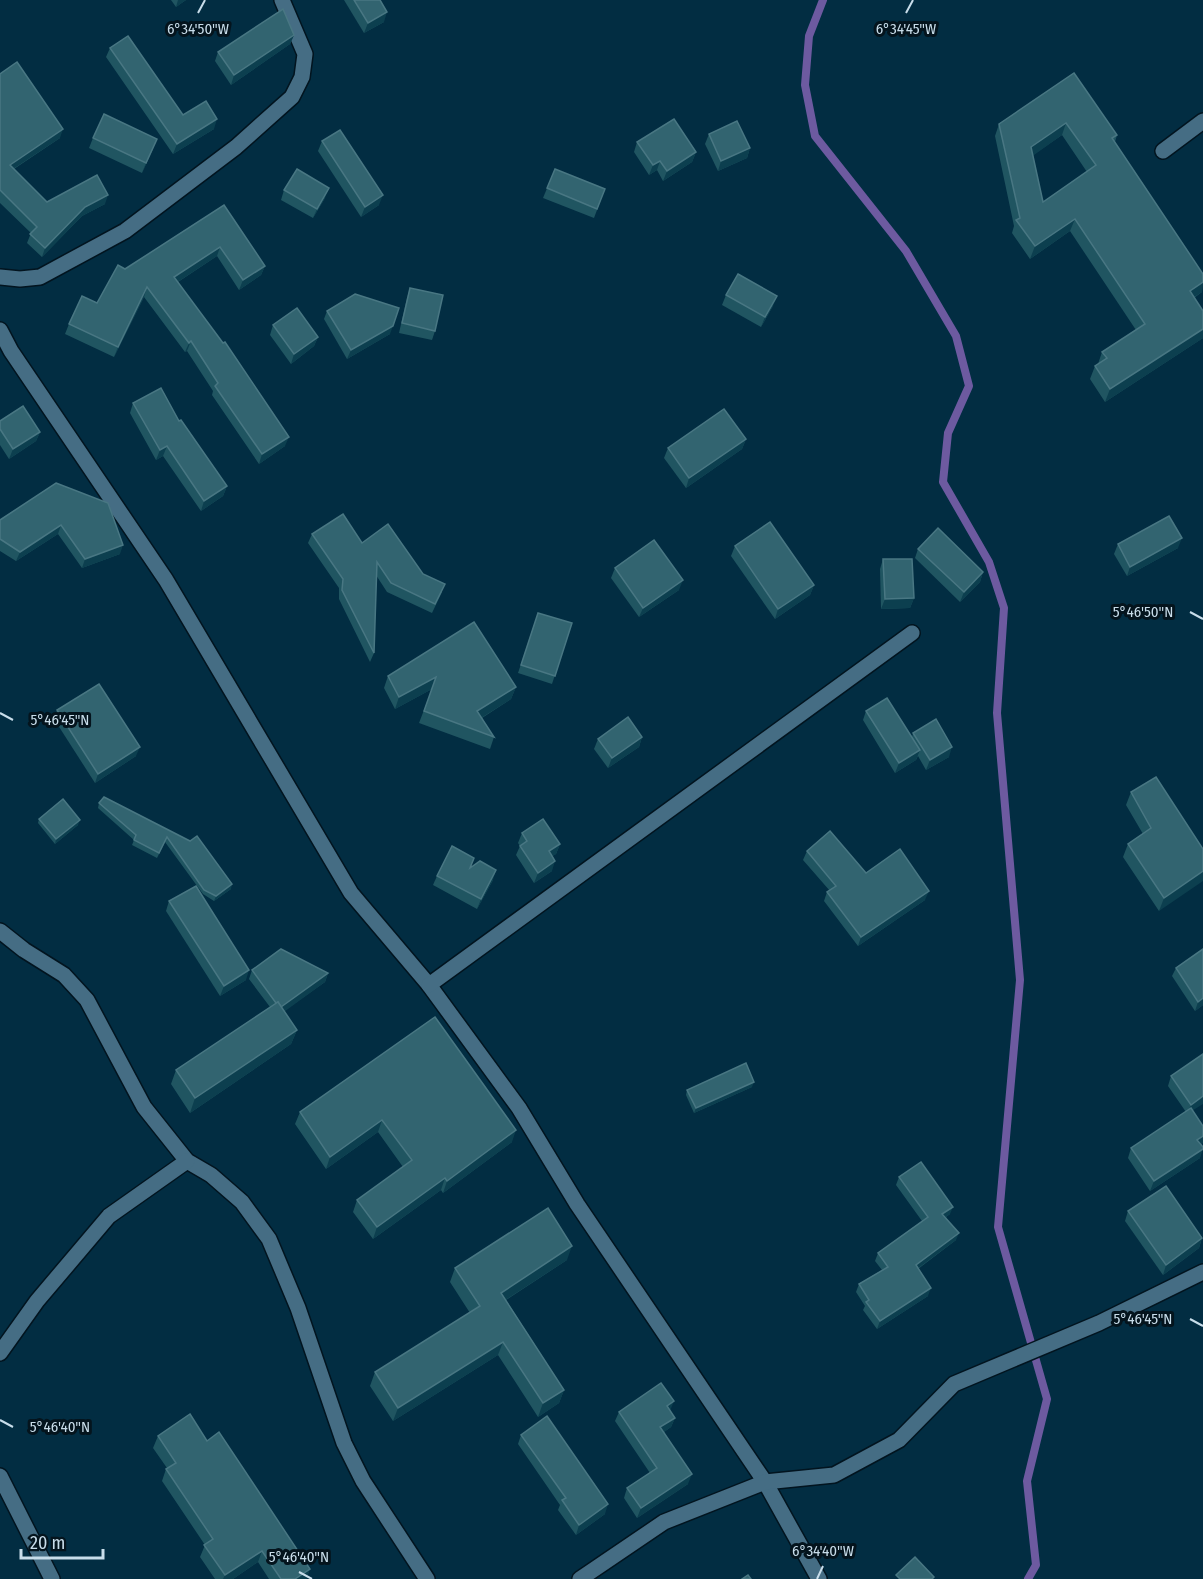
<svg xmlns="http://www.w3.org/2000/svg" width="1203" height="1579" font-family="'Fira Sans Condensed',sans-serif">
  <rect width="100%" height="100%" fill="#022d42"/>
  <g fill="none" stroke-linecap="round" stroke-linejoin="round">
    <!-- stream -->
    <polyline stroke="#6d5aa0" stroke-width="8" points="823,0 809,36 805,85 815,136 906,251 956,336 969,386 948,433 943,482 989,562 1004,608 997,713 1020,980 998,1227 1047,1399 1027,1481 1036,1565 1028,1579"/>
    <!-- minor casing -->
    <g stroke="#02141f" stroke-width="18">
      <g id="minor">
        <polyline points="1163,151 1203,121"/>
        <polyline points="0,277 20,279 40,277 125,231 236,147 292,97 302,77 305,54 282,0"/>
        <polyline points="0,330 11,351 166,580 351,893 429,985 519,1108 577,1204 765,1482 819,1579"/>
        <polyline points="0,931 24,950 64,975 87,1000 144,1107 187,1161 211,1175 242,1202 269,1239 298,1308 344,1443 363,1481 427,1579"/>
        <polyline points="429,985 912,633"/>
        <polyline points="0,1353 37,1301 109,1216 187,1161"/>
        <polyline points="0,1476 52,1579"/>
        <polyline points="580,1579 664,1522 765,1482 834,1475 899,1440 954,1384 1099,1323 1203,1272"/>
      </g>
    </g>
    <!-- minor -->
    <use href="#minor" stroke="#456d84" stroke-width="15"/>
  </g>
  <!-- wall -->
  <g fill="#205561" fill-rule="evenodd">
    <polygon points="171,0 186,0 176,7"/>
    <polygon points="344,0 380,0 384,22 364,33"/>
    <polygon points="294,35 290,44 231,85 215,61 218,52"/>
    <polygon points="110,48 183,115 214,129 173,154 106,57"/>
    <path d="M1074,73L1117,135L1115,142L1203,274L1202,292L1194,298L1203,311V338L1105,402L1090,379L1095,366L1098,364L1102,352L1136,330L1070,231L1030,259L1012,233L1014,226L995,136L999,124ZM1062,135L1087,172L1043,202L1033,155Z"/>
    <polygon points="0,74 60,138 14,169 47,202 105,204 82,216 42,257 27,243 31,233 0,203"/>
    <polygon points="709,134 750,148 747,158 718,171 705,144"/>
    <polygon points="93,138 153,149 142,173 89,148"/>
    <polygon points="322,141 379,205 361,217 318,151"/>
    <polygon points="637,142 696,152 692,162 663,181 657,170 649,175 634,152"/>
    <polygon points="555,169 605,189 594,218 543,198"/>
    <polygon points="284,190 325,198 313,218 281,200"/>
    <polygon points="224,205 265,266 261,275 239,290 217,256 178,282 285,446 259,464 212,395 213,391 187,351 185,352 144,297 114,357 65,334 69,324 97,303 125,269"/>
    <polygon points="410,288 435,331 432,340 399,333 407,298"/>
    <polygon points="726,295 773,306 761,327 722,305"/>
    <polygon points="327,311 390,334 347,359 324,319"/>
    <polygon points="273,325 318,337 314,346 291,364 270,335"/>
    <polygon points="133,403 179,421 227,486 223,496 201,511 163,456 156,460 130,413"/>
    <polygon points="0,421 40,432 36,441 9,459 0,445"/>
    <polygon points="746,439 742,449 686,488 664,458 668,448"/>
    <polygon points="56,483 120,554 82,568 58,534 16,561 0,551 0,520"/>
    <polygon points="312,534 362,543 423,574 442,592 432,613 387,592 376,575 374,653 370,662 339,599 339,588 308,543"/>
    <polygon points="1118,544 1178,548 1127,576 1114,554"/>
    <polygon points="735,546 814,585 810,595 775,619 731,556"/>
    <polygon points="918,549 983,572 980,582 960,602 915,558"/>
    <polygon points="883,559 914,598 910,608 881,609 880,569"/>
    <polygon points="615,568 679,590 639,617 611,578"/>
    <polygon points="538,613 572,623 552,684 518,673"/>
    <polygon points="388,676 516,687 511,699 482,718 494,737 490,749 419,723 432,689 395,709 384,688"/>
    <polygon points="57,710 136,756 95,783 54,719"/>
    <polygon points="866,711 912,737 913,733 949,757 926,770 918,756 916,760 895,773 863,720"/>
    <polygon points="642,737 639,747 608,768 594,749 598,739"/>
    <polygon points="1131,792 1203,849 1159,911 1123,857 1128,844 1143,834 1126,805"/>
    <polygon points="99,803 190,841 231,889 214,901 203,894 165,842 157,858 132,845 134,840 98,808"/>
    <polygon points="39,819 78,825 55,844 38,823"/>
    <polygon points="522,833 560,844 556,854 552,856 552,871 534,883 516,855 520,846 518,843"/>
    <polygon points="807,851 925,900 858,946 824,901 827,892 830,891 803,860"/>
    <polygon points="471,868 493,880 477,909 433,885 437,876"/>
    <polygon points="169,901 246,980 220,996 166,911"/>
    <polygon points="1176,968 1203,1005 1195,1011 1172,976"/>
    <polygon points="252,970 328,973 325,982 284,1011 297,1030 291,1044 190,1113 171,1084 176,1070 270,1007 249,979"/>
    <polygon points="435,1017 512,1142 443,1193 441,1190 373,1239 353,1212 357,1200 403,1167 378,1132 326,1169 295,1124 300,1112"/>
    <polygon points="1203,1054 1193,1111 1201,1144 1200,1158 1150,1191 1128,1158 1131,1148 1186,1112 1168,1086 1171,1076"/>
    <polygon points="752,1087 694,1113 686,1095 687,1090"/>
    <polygon points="899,1177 950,1214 946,1217 956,1240 918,1269 928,1296 877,1329 863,1310 865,1306 856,1292 859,1284 882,1270 875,1261 878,1253 922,1221 896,1185"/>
    <polygon points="1128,1211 1202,1238 1199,1248 1163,1275 1125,1221"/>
    <polygon points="567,1260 506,1300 564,1390 559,1403 538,1417 498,1355 393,1421 370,1386 375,1372 470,1313 450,1282 455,1268"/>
    <polygon points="670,1411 675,1418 671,1427 664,1432 688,1484 637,1518 624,1498 627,1488 650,1473 615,1421 619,1412"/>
    <polygon points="521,1435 605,1514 576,1535 558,1510 560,1505 518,1444"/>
    <polygon points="158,1436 207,1441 310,1569 306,1579 269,1579 258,1562 233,1579 215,1579 200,1557 205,1545 162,1481 166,1469 167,1468 153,1448"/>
  </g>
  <!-- shaded-wall -->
  <g fill="#0c3f4f">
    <polygon points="178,0 186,0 176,7"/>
    <polygon points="387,12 384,22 364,33 368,23"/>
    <polygon points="294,35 290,44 231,85 234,75"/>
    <polygon points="217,119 214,129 173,154 177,144"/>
    <polygon points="1066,123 1062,135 1027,160 1031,147"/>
    <polygon points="63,129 60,138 7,173 10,165"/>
    <polygon points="157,139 153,149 142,173 146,163"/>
    <polygon points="750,148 747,158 718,171 721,161"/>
    <polygon points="696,152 692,162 663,181 667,171"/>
    <polygon points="660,161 657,170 649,175 653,165"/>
    <polygon points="329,188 325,198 313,218 317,209"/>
    <polygon points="108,195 105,204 82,216 42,257 45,248 85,207"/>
    <polygon points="383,195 379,205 361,217 365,207"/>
    <polygon points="1075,219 1070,231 1030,259 1035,246"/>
    <polygon points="220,247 217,256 170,287 174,277"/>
    <polygon points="265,266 261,275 239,290 243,280"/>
    <polygon points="1203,282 1202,292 1185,303 1190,291"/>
    <polygon points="147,287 144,297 114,357 118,347"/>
    <polygon points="777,296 773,306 761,327 765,317"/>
    <polygon points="393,326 390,334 347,359 351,350"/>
    <polygon points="1203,329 1203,338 1105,402 1110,389"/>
    <polygon points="318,337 314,346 291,364 294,354"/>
    <polygon points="191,341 187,351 185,352 189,343"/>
    <polygon points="40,432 36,441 9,459 13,449"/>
    <polygon points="289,437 285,446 259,464 262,454"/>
    <polygon points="746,439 742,449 686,488 689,478"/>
    <polygon points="167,446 163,456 156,460 160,450"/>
    <polygon points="227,486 223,496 201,511 204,501"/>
    <polygon points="61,525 58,534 16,561 20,552"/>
    <polygon points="1182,538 1178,548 1127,576 1130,567"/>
    <polygon points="123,545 120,554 82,568 85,559"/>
    <polygon points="983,572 980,582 960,602 964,592"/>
    <polygon points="683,580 679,590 639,617 643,608"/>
    <polygon points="814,585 810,595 775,619 778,609"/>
    <polygon points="914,598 910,608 881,609 885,599"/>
    <polygon points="436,677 432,689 395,709 399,697"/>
    <polygon points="516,687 511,699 473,723 477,711"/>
    <polygon points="642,737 639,747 608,768 612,758"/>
    <polygon points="140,747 136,756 95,783 98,774"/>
    <polygon points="952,747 949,757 926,770 930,760"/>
    <polygon points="920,750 916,760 895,773 899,763"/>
    <polygon points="80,820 78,825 55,844 56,839"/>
    <polygon points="560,844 556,854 545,861 549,851"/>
    <polygon points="555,861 552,871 534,883 538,873"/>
    <polygon points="496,870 493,880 477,909 481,899"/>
    <polygon points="1203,871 1203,881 1159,911 1164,898"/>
    <polygon points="232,884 231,889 214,901 216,896"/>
    <polygon points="929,891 925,900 858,946 861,937"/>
    <polygon points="249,970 246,980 220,996 224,986"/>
    <polygon points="328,973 325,982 277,1017 280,1008"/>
    <polygon points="1203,998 1203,1005 1195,1011 1198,1002"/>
    <polygon points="297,1030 291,1044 190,1113 195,1098"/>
    <polygon points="754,1082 752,1087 694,1113 696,1108"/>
    <polygon points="1203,1096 1203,1104 1187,1114 1191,1105"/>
    <polygon points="382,1120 378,1132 326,1169 330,1157"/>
    <polygon points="516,1130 512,1142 443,1193 447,1181"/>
    <polygon points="1203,1136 1203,1143 1194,1149 1197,1140"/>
    <polygon points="1203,1149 1200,1158 1150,1191 1154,1181"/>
    <polygon points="445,1178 441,1190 373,1239 377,1227"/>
    <polygon points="953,1207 950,1214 939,1222 942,1214"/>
    <polygon points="959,1233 956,1240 913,1272 916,1265"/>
    <polygon points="1202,1238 1199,1248 1163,1275 1166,1265"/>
    <polygon points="572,1246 567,1260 496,1306 501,1293"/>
    <polygon points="931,1288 928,1296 877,1329 880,1321"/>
    <polygon points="503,1342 498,1355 393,1421 398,1408"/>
    <polygon points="564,1390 559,1403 538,1417 543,1403"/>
    <polygon points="674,1401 670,1411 667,1406"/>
    <polygon points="675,1418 671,1427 657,1437 660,1427"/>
    <polygon points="692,1474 688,1484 637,1518 641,1508"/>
    <polygon points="608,1504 605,1514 576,1535 579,1525"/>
    <polygon points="262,1551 258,1562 233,1579 223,1579 225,1575"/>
    <polygon points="310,1569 306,1579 295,1579"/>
  </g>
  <!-- building -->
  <g fill="#326470" stroke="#497783" stroke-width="1.5" fill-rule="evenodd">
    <polygon points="354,0 380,0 387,12 368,23"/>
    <polygon points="283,9 294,35 234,75 218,52"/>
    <polygon points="128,36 183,115 206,101 217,119 177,144 110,48"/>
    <polygon points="17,62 63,129 10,165 47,202 97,175 108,195 85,207 45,248 30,234 37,227 0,190 0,74"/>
    <path d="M1074,73L1117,135L1112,138L1203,274V282L1190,291L1203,311V329L1110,389L1095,366L1107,358L1102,352L1145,324L1075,219L1035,246L1016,220L1020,218L999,124ZM1066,123L1096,165L1043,202L1031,147Z"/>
    <polygon points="104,114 157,139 146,163 93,138"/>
    <polygon points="674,119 696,152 667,171 660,161 653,165 637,142"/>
    <polygon points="737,121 750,148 721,161 709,134"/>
    <polygon points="340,130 383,195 365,207 322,141"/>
    <polygon points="297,169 329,188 317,209 284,190"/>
    <polygon points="555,169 605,189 597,209 547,188"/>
    <polygon points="224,205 265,266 243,280 220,247 174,277 223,343 225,342 289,437 262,454 215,386 218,383 191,341 189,343 147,287 118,347 69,324 82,296 97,303 118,265 125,269"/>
    <polygon points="738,274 777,296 765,317 726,295"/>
    <polygon points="410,288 443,295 435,331 402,323"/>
    <polygon points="355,294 399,308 393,326 351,350 327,311"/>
    <polygon points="297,308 318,337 294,354 273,325"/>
    <polygon points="161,388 179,421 181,420 227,486 204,501 167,446 160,450 133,403"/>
    <polygon points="23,406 40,432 13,449 0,429 0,421"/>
    <polygon points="724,409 746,439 689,478 668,448"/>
    <polygon points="56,483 108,503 123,545 85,559 61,525 20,552 0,539 0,520"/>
    <polygon points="343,514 362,543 388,524 423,574 445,584 435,604 391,583 377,562 374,653 342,590 343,579 312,534"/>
    <polygon points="1169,516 1182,538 1130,567 1118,544"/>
    <polygon points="770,522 814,585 778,609 735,546"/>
    <polygon points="938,528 983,572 964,592 918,549"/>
    <polygon points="654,540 683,580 643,608 615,568"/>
    <polygon points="883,559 912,559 914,598 885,599"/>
    <polygon points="538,613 572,623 555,676 521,665"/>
    <polygon points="474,622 516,687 477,711 494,737 424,711 436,677 399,697 388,676"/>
    <polygon points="99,684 140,747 98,774 57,710"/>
    <polygon points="887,698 920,750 899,763 866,711"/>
    <polygon points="628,717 642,737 612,758 598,739"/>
    <polygon points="936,719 952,747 930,760 913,733"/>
    <polygon points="1156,777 1203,849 1203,871 1164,898 1128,844 1151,828 1131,792"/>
    <polygon points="104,797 190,841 197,836 232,884 216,896 204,890 167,837 159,853 134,840 136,835 99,803"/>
    <polygon points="63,799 80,820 56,839 39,819"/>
    <polygon points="543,819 560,844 549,851 555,861 538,873 520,846 527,841 522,833"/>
    <polygon points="830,831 866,873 900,849 929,891 861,937 827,892 836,886 807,851"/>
    <polygon points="452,846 474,858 470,868 480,861 496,870 481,899 437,876"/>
    <polygon points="196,886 249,970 224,986 169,901"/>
    <polygon points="281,949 328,973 281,1007 278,1002 276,1003 252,970"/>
    <polygon points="1203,949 1203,998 1198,1002 1176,968"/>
    <polygon points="278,1002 297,1030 195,1098 176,1070"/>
    <polygon points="435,1017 516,1130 447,1181 445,1178 377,1227 357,1200 412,1160 382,1120 330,1157 300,1112"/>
    <polygon points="1203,1054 1203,1096 1191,1105 1171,1076"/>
    <polygon points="746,1063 754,1082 696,1108 687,1090"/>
    <polygon points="1191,1108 1203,1126 1203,1136 1197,1140 1203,1147 1203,1149 1154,1181 1131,1148"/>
    <polygon points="921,1162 953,1207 942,1214 959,1233 916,1265 931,1288 880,1321 866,1302 869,1300 859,1284 888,1267 878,1253 928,1217 899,1177"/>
    <polygon points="1166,1186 1202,1238 1166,1265 1128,1211"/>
    <polygon points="548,1208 572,1246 501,1293 564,1390 543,1403 503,1342 398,1408 375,1372 480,1306 455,1268"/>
    <polygon points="661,1383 674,1401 667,1406 675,1418 660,1427 692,1474 641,1508 627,1488 657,1468 619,1412"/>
    <polygon points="190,1414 207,1441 219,1432 310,1569 295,1579 281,1579 262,1551 225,1575 204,1545 213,1539 166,1469 176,1463 158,1436"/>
    <polygon points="547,1416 608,1504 579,1525 562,1500 566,1498 521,1435"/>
    <polygon points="915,1557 934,1577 932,1579 900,1579 896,1575"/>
    <polygon points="748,1575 751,1579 742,1579"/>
  </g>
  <!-- ticks -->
  <path fill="none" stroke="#c8ddea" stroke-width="2" d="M198,13L205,0M906,13L913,0M1190,612L1203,619M0,713L13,720M1190,1319L1203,1326M0,1420L13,1427M299,1572L312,1579M817,1579L823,1566"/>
  <g font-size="15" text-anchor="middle" fill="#c8ddea" stroke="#04141d" stroke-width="6" stroke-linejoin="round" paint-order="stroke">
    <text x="198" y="34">6°34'50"W</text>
    <text x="906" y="34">6°34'45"W</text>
    <text x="1143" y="617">5°46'50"N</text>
    <text x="60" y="725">5°46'45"N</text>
    <text x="1143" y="1324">5°46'45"N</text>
    <text x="60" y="1432">5°46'40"N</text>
    <text x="823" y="1556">6°34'40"W</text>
    <text x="299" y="1562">5°46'40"N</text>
  </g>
  <!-- scale -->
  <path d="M21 1549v9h82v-9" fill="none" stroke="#c8ddea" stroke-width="3"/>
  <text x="30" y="1549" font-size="18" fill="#c8ddea" stroke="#04141d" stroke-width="4.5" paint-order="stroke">20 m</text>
</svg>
